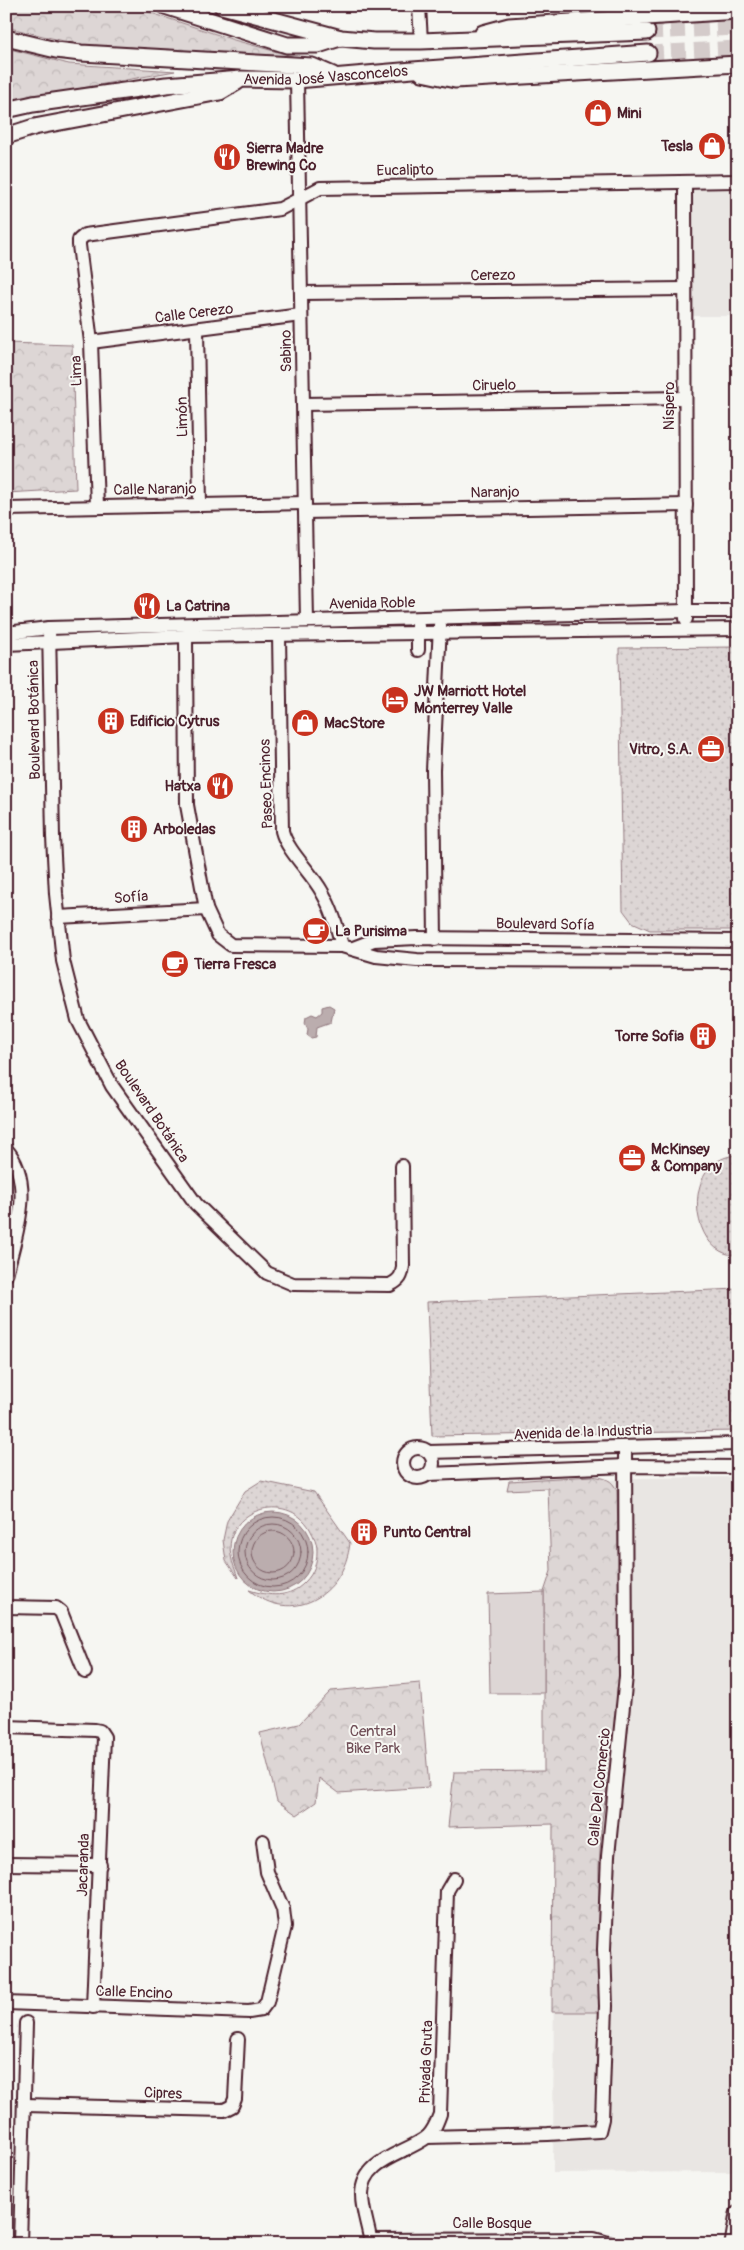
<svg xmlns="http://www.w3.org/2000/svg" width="744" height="2250" font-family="Pangolin,sans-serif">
  <defs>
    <pattern id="grass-dots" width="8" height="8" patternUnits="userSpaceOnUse" patternTransform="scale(1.25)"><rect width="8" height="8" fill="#ddd6d5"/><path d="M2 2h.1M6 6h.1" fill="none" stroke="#bfb7b7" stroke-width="1.8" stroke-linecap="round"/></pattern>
    <pattern id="forest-crowns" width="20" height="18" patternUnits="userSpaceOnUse" patternTransform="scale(1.25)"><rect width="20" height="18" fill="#ddd6d5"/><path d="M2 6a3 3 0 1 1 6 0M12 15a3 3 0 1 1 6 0" fill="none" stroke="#bfb7b7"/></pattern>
  </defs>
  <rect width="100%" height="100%" fill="#f6f6f2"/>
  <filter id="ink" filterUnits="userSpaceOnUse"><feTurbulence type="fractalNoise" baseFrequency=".02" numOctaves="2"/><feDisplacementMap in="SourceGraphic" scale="10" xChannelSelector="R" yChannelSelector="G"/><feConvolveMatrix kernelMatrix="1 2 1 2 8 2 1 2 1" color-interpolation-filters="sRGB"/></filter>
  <g filter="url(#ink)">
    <!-- built -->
    <g fill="#e9e6e3">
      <polygon points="691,190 738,190 738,316 693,316"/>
      <polygon points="738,1477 738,2172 553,2173 556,1484 635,1478"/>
    </g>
    <!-- grass -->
    <g fill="url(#grass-dots)" stroke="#947a80">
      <polygon points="738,647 738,930 650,930 632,922 623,910 619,648"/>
      <path d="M738,1155V1255C689,1258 679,1158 738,1155Z"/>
      <polygon points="738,1289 738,1431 432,1436 427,1302"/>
      <path d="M261,1481L314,1492L350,1543C344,1596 292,1626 249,1590C269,1596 289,1599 305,1582C314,1573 317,1563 317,1551C317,1542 314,1537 310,1529C287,1489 222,1510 231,1556C232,1563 236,1571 238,1578L226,1561L223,1540L227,1521L245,1491Z"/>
    </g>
    <!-- forest -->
    <g fill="url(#forest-crowns)" stroke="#947a80">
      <polygon points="6,6 130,6 234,40 299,58 76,44 6,27"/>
      <polygon points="6,48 69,64 175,71 6,102"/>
      <polygon points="6,343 72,345 76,489 6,493"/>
      <path d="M592,1476C605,1478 612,1479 617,1491L620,1627L617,1722L602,1820L599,1867V2012H552L553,1824L448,1827L454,1772L544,1771V1592L551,1571L548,1488L507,1490L509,1481Z"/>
      <polygon points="420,1683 429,1787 339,1793 319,1778 316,1802 297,1815 277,1801 260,1733 299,1724 331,1691"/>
    </g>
    <!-- pitch -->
    <polygon fill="#ddd6d5" stroke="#947a80" points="544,1592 544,1693 490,1693 488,1594"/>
    <!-- water -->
    <g fill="#bbadae" stroke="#8e747a">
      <polygon points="329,1005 334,1008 331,1022 317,1027 316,1037 311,1038 307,1035 308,1029 305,1023 306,1017 312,1014 317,1016 322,1012 322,1007"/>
      <circle cx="273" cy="1552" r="40"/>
    </g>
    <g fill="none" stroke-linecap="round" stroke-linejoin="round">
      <!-- shore -->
      <g stroke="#77585f" stroke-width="1">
        <circle cx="273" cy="1552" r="35"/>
        <circle cx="273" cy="1552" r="28"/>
        <circle cx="273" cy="1552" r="21"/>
      </g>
      <!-- major-tunnel -->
      <g stroke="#d4cbca" stroke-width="15" stroke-dasharray="15 8" stroke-linecap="butt">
        <polyline points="647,32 738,28"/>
        <polyline points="648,53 738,48"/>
      </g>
      <!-- minor casing -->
      <g stroke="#4a1f2b" stroke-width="16">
        <g id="minor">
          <polyline points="419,6 421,41"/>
          <polyline points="297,80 307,621"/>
          <polyline points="685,183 686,619"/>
          <polyline points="301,293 685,289"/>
          <polyline points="197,329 200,505"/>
          <polyline points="91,342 301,315"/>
          <polyline points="303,404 685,398"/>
          <polyline points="97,506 91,342 79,245 79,240 85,235 280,209 320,188 738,181"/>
          <polyline points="6,509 305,503"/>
          <polyline points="305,512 686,505"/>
          <path d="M49,628L53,837L56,894L63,961L78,1020L112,1086L196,1204L267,1273L293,1284L390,1285C400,1280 402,1276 403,1266L402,1166"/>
          <polyline points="6,633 49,628 686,611 738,611"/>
          <path d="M279,635L282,831C287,851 311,872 322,892C332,909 337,927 342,946"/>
          <polyline points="186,636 187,805 206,909 218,935 231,945 342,946 376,956 417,960 738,961"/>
          <polyline points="6,644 186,636 738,629"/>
          <polyline points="418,650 418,626"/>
          <polyline points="58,917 206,909"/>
          <polyline points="435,939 433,770 440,625"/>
          <polyline points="353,948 374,940 417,938 738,941"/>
          <path d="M6,1149C36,1183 15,1236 6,1275"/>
          <circle cx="418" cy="1463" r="15"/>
          <polyline points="428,1452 738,1444"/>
          <polyline points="429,1474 626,1466 738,1467"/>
          <polyline points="6,1607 56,1608 61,1612 85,1672"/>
          <polyline points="6,1727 95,1730 100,1731 104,1737 93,2007"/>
          <polyline points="6,1864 100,1865"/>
          <polyline points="6,2003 249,2012 261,2010 267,2002 285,1926 283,1909 267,1872 263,1841"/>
          <polyline points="25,2105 224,2110 232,2106 235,2099 238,2039"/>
          <polyline points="427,2137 548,2134 599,2131 602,2119 606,2006 604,1949 608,1856 626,1676 625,1447"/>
          <polyline points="371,2240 594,2239 612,2244"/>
          <polyline points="20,2244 26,2023"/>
          <path d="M371,2244C369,2228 362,2211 362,2195C362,2159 405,2154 427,2137C434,2131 437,2122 440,2114L447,1891L454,1879"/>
        </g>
      </g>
      <!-- major casing -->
      <g stroke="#4a1f2b" stroke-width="19">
        <g id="major">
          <polyline points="165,6 287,45 318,45 340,38"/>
          <polyline points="222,6 341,38 374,41 421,41 647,32"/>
          <polyline points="483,33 509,26 738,11"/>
          <polyline points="6,38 56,50 81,53 312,66 333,75"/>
          <polyline points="422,73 455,80 738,64"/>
          <path id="s1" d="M6,110L33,104L166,85L241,79L297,80L413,70L648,53"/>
          <polyline points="6,136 34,127 220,92 237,82"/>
          <polyline points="733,2244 738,2214"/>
        </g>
      </g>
      <!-- minor -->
      <use href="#minor" stroke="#f6f6f2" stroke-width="12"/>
      <!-- major -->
      <use href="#major" stroke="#f6f6f2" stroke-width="15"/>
    </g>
  </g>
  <!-- icons -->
  <defs>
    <g id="shop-disc" transform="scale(1.4375)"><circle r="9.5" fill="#c8321e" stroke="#f6f6f2"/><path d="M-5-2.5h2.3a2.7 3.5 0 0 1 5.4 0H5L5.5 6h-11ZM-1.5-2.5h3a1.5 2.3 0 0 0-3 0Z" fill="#fff"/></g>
    <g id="restaurant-disc" transform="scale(1.4375)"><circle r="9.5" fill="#c8321e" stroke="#f6f6f2"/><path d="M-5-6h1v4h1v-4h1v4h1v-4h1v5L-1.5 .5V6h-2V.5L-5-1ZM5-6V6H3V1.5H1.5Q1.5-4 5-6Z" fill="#fff"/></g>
    <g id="hotel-disc" transform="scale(1.4375)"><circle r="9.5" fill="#c8321e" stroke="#f6f6f2"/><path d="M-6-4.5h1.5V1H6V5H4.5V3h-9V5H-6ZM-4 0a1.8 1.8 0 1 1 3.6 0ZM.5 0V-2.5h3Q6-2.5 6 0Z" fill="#fff"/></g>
    <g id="building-disc" transform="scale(1.4375)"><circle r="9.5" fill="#c8321e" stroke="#f6f6f2"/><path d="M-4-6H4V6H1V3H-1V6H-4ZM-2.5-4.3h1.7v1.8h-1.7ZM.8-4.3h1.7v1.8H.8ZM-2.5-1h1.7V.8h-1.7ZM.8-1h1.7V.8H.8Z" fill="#fff"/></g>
    <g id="office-disc" transform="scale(1.4375)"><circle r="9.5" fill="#c8321e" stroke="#f6f6f2"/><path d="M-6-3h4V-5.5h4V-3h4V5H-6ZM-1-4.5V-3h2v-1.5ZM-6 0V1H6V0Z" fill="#fff"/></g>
    <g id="cafe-disc" transform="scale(1.4375)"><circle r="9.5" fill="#c8321e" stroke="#f6f6f2"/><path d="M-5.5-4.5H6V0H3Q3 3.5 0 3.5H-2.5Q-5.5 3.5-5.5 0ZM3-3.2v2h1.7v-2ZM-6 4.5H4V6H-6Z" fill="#fff"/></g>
  </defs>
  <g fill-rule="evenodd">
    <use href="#shop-disc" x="598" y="113"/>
    <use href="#shop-disc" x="712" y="146"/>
    <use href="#restaurant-disc" x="227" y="157"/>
    <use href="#restaurant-disc" x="147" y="606"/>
    <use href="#hotel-disc" x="395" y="700"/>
    <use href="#building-disc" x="111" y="721"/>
    <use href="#shop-disc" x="305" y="723"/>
    <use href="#office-disc" x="711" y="749"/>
    <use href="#restaurant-disc" x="220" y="786"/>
    <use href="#building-disc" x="134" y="829"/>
    <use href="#cafe-disc" x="316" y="931"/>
    <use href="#cafe-disc" x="175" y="964"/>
    <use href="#building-disc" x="703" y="1036"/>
    <use href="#office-disc" x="632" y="1158"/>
    <use href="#building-disc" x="364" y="1532"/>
  </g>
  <g text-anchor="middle" stroke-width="4" stroke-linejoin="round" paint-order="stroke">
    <!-- street labels -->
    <g font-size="15" fill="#4a1f2b" stroke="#f6f6f2">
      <text dy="5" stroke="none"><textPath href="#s1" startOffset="322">Avenida José Vasconcelos</textPath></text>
      <text transform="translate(405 170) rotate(-1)" y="5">Eucalipto</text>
      <text transform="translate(493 275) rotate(-1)" y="5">Cerezo</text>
      <text transform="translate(194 313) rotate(-7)" y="5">Calle Cerezo</text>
      <text transform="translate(286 351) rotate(-91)" y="5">Sabino</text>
      <text transform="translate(76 371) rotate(-92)" y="5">Lima</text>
      <text transform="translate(494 385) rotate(-1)" y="5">Ciruelo</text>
      <text transform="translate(669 406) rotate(-90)" y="5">Níspero</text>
      <text transform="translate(182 417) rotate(-91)" y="5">Limón</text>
      <text transform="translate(155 489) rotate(-1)" y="5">Calle Naranjo</text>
      <text transform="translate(495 492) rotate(-1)" y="5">Naranjo</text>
      <text transform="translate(372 603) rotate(-1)" y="5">Avenida Roble</text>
      <text transform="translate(34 720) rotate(-91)" y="5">Boulevard Botánica</text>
      <text transform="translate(266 784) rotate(-92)" y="5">Paseo Encinos</text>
      <text transform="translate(131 897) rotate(-4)" y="5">Sofía</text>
      <text transform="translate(545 924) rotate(1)" y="5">Boulevard Sofía</text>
      <text transform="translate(152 1111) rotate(56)" y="5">Boulevard Botánica</text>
      <text transform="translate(583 1432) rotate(-2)" y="5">Avenida de la Industria</text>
      <text transform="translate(599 1787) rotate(-84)" y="5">Calle Del Comercio</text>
      <text transform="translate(83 1865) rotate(-88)" y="5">Jacaranda</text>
      <text transform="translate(134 1992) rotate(2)" y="5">Calle Encino</text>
      <text transform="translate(426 2062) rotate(-88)" y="5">Privada Gruta</text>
      <text transform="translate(163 2093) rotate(2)" y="5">Cipres</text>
      <text x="492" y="2228">Calle Bosque</text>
    </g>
    <!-- poi labels -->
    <g font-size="15" font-weight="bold" fill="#4a1f2b" stroke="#f6f6f2" text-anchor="start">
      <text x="617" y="118">Mini</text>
      <text x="693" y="151" text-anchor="end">Tesla</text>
      <text x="246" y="153">Sierra Madre<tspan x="246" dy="17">Brewing Co</tspan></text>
      <text x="166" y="611">La Catrina</text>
      <text x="414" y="696">JW Marriott Hotel<tspan x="414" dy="17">Monterrey Valle</tspan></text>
      <text x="130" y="726">Edificio Cytrus</text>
      <text x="324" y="728">MacStore</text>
      <text x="692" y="754" text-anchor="end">Vitro, S.A.</text>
      <text x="201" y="791" text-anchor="end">Hatxa</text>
      <text x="153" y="834">Arboledas</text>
      <text x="335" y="936">La Purisima</text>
      <text x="194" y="969">Tierra Fresca</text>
      <text x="684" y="1041" text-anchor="end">Torre Sofia</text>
      <text x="651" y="1154">McKinsey<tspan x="651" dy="17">&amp; Company</tspan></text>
      <text x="383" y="1537">Punto Central</text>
    </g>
    <!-- park labels -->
    <g font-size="15" fill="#6f4d56" stroke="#f6f6f2">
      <text x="373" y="1736">Central<tspan x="373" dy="17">Bike Park</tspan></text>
    </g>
  </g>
  <!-- margin -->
  <rect width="744" height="2250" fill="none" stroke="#f6f6f2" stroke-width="25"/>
  <rect x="12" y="12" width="719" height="2225" fill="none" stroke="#4a1f2b" stroke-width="2" filter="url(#ink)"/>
</svg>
